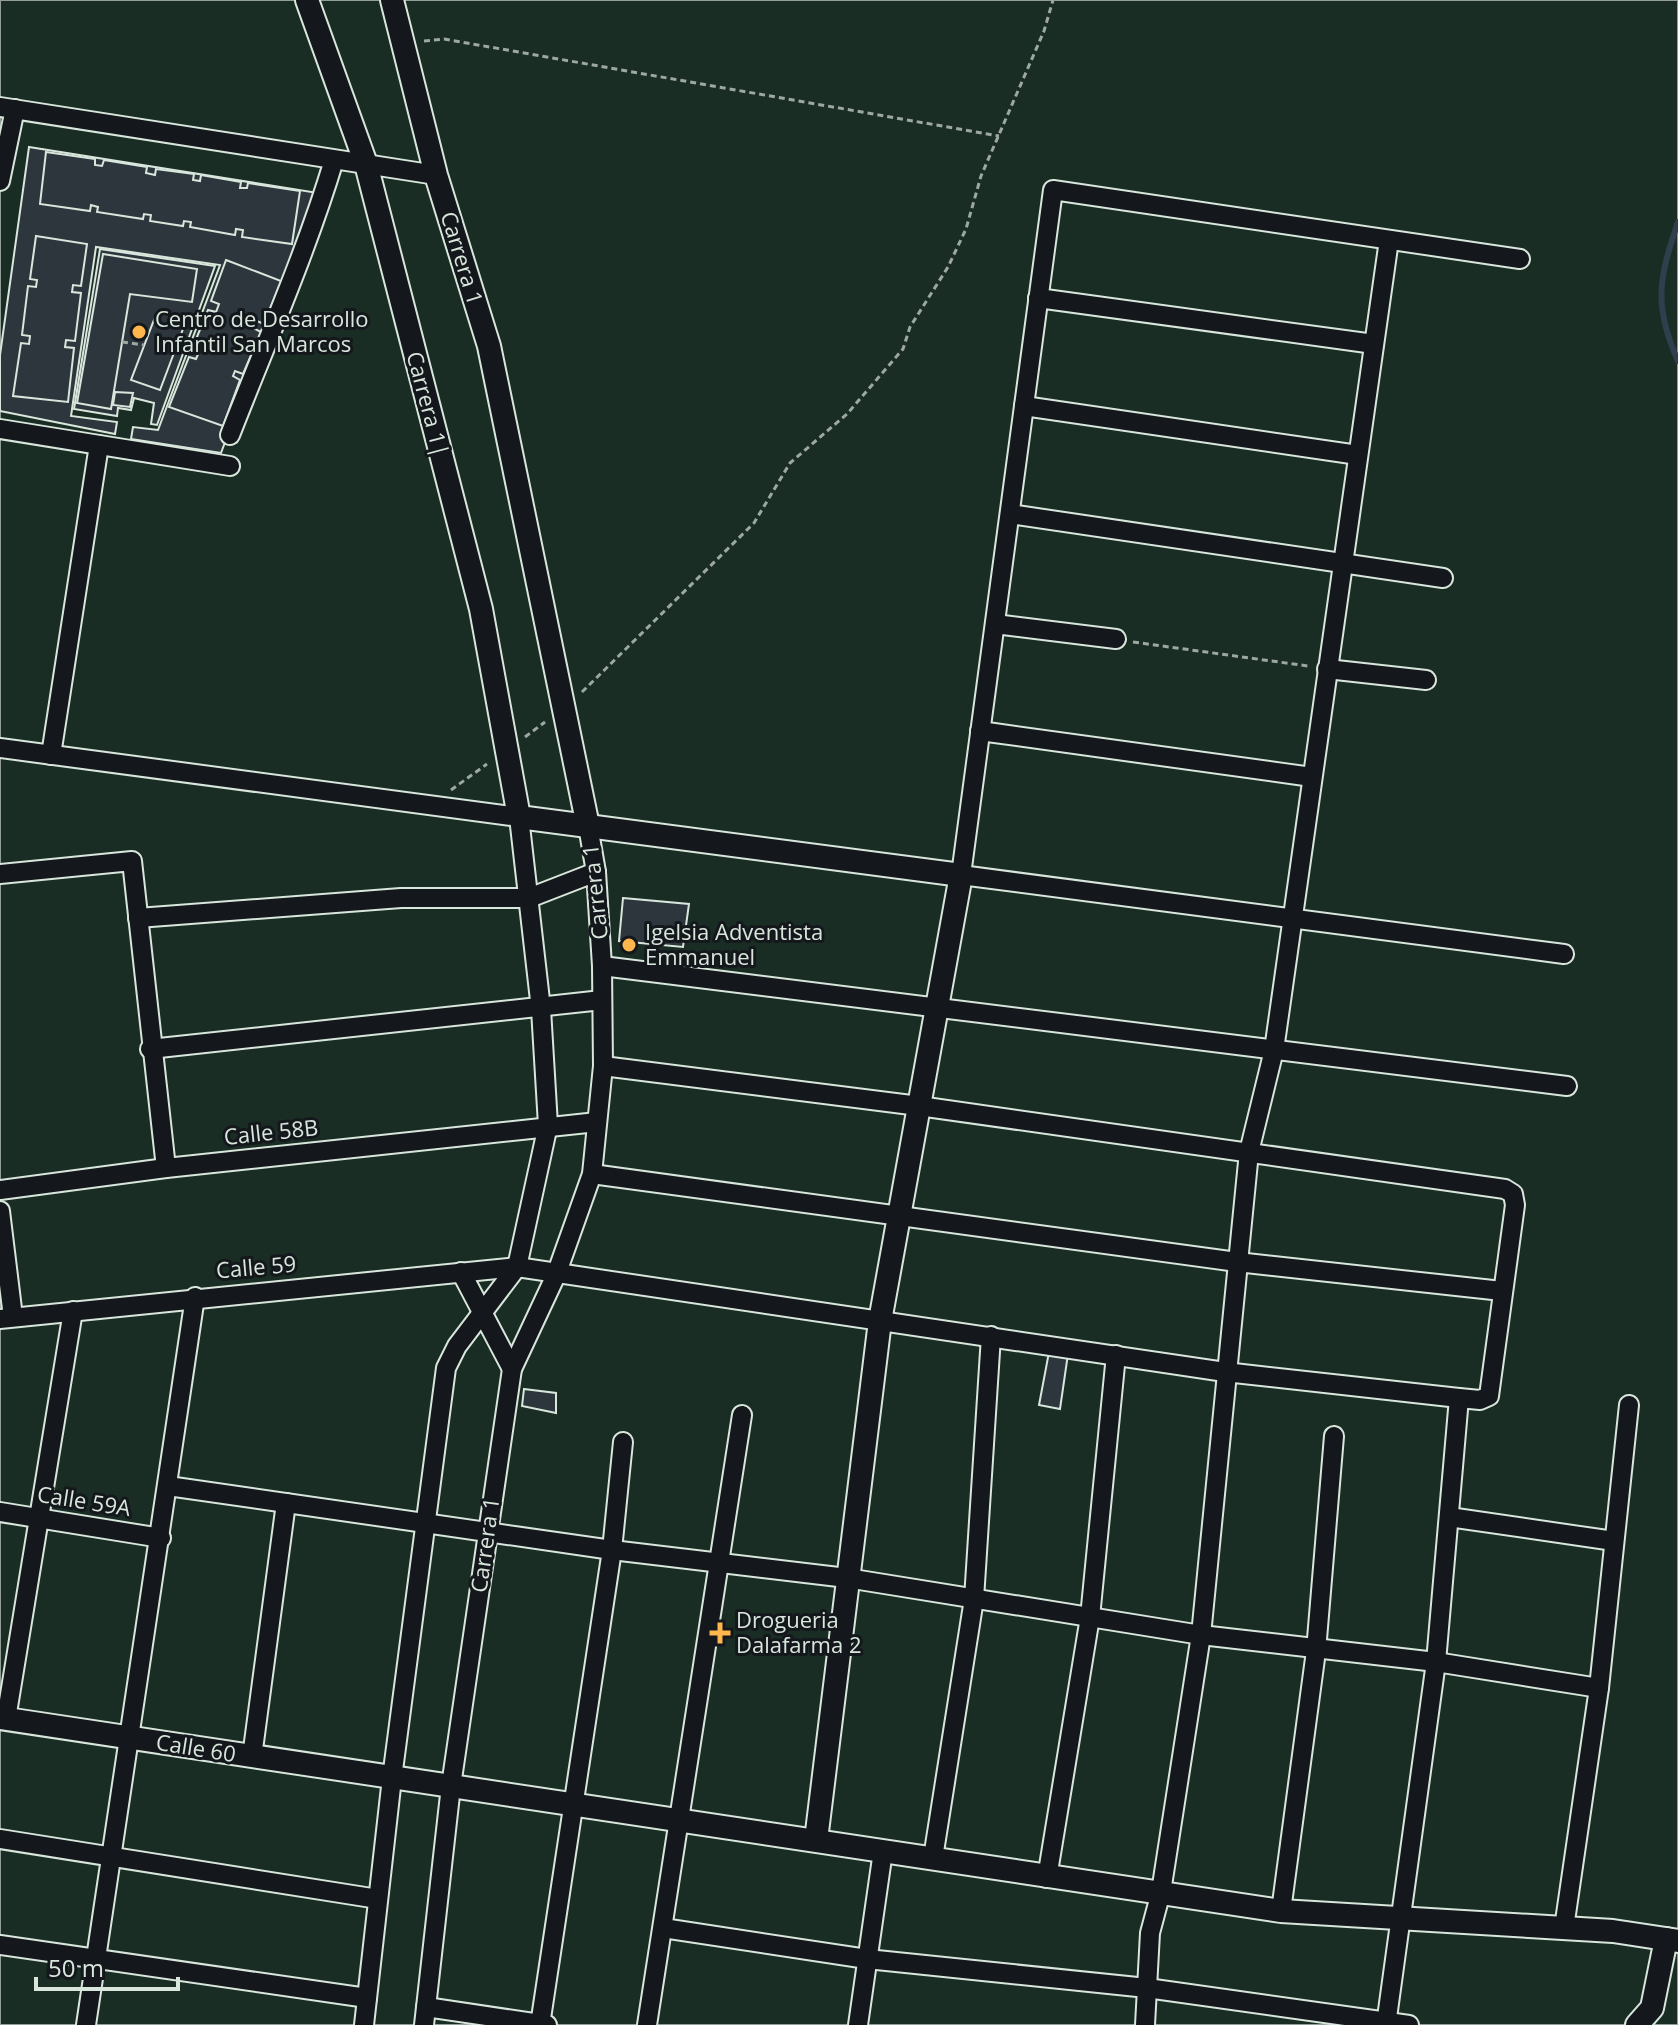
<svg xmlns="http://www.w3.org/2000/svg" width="1678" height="2025" font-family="'Open Sans',sans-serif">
  <rect width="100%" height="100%" fill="#14181c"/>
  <!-- green -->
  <rect fill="#1a2d24" stroke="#939e99" stroke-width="2" x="0" y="0" width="1678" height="2025"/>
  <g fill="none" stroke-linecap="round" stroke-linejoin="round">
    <!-- stream -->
    <path stroke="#2f3f4d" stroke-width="6" d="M1678,222C1659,278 1653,305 1678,361"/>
  </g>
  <!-- building -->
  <g fill="#2c363c" stroke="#d8e6dc" stroke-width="2">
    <polygon points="29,147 318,193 221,453 131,439 133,427 158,430 220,265 96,247 71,416 117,422 115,434 0,411 0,355"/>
    <polygon points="46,152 95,159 95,165 102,166 104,160 147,167 146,173 155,175 156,169 194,174 193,180 200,181 201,175 241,182 240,188 247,188 248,183 300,191 292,244 242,237 243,230 236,229 235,235 190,227 191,222 184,221 183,226 150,221 151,215 144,214 143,219 97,212 98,207 91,205 90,211 40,204"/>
    <polygon points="36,236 87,244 81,286 73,285 72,292 81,293 75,341 66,340 65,347 74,348 68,402 13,396 21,343 29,344 30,336 22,335 28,286 36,287 37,280 30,279"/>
    <polygon points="100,249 215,266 157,425 151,424 154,403 134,398 131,410 118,408 117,416 74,409"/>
    <polygon points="103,254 197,269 192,302 130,294 111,409 77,403"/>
    <polygon points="226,260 281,281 264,324 257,321 253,328 261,332 243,374 235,371 233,376 240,380 223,426 169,407 189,357 196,359 199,352 192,349 208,310 216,312 219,304 211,301"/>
    <polygon points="157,312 186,321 160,390 131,380"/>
    <polygon points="115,392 133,393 130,407 113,405"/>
    <polygon points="623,898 689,904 683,947 619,941"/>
    <polygon points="1049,1352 1068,1354 1060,1409 1039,1405"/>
    <polygon points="524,1389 556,1393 556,1413 522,1406"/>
  </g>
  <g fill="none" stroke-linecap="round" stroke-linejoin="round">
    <!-- minor casing -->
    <g stroke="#d8e6dc" stroke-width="22">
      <g id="minor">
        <polyline points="0,107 436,175"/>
        <polyline points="0,181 15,109"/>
        <polyline points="1520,259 1053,190 961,875 1564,954"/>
        <polyline points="1038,298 1374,344"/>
        <polyline points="1024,406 1358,455"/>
        <polyline points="0,429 230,466"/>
        <path d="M230,435C266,343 306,253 334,160"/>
        <polyline points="1010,514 1443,578"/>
        <polyline points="995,624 1116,639"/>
        <polyline points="1327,669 1426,680"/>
        <polyline points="980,731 1312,777"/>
        <polyline points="0,748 519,817 541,1009 548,1125 517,1267 457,1346 446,1368 392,1778 364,2025"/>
        <polyline points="51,755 99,445"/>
        <polyline points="0,874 132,861 166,1168"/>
        <polyline points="138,918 401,898 529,898 596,872"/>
        <polyline points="602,966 1567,1086"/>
        <polyline points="150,1049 602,1000"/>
        <polyline points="592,1174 1237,1262 1502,1291"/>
        <polyline points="0,1190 166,1168 597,1122"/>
        <polyline points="0,1211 13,1317"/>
        <polyline points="461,1272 512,1369"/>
        <polyline points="0,1319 517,1267 1225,1372 1459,1398 1480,1400 1489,1396 1515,1205 1513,1194 1505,1189 919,1106 603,1066"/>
        <polyline points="168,1486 612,1550 847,1578 1201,1635 1436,1662 1599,1688"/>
        <polyline points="0,1512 161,1538"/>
        <polyline points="1449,1517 1614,1541"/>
        <polyline points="6,1719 73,1311"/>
        <polyline points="252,1757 286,1503"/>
        <polyline points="0,1839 378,1899"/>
        <polyline points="933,1858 974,1599 991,1336"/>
        <polyline points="1047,1878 1090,1617 1116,1355"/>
        <polyline points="1281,1911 1316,1651 1334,1436"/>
        <polyline points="663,1928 867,1959 1147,1988 1409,2025"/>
        <polyline points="1564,1928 1599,1688 1629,1405"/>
        <polyline points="0,1945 367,1998"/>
        <polyline points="426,2007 547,2025"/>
        <polyline points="86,2025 195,1297"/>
        <polyline points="424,2025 451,1786 512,1369 556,1275 592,1174 603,1066 602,966 596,872 588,826"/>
        <polyline points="540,2025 612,1550 623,1442"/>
        <polyline points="647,2025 742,1415"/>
        <polyline points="858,2025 883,1851"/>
        <polyline points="1145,2025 1150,1933 1161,1892 1201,1635 1249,1152 1274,1050 1389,240"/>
        <polyline points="1386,2025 1436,1662 1459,1398"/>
      </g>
    </g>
    <!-- tertiary casing -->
    <g stroke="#d8e6dc" stroke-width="26">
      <g id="tertiary">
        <polyline points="307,0 366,164 481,609 519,817 961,875 880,1321 816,1840"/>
        <polyline points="392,0 436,175 489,346 588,826"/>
        <polyline points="0,1718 1281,1911 1613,1931 1678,1941"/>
        <polyline points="1637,2025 1652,2008 1666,1939"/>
      </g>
    </g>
    <!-- path -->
    <g stroke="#9da8a2" stroke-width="3" stroke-dasharray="6 4" stroke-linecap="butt">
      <polyline points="424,41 444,39 999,136"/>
      <polyline points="122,342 144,345"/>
      <polyline points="1133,642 1308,666"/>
      <polyline points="582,692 754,523 790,463 847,414 903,349 910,327 948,267 966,229 981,176 1044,31 1053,0"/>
      <polyline points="525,737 545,722"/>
      <polyline points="451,790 487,764"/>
    </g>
    <!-- minor -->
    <use href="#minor" stroke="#14181c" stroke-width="18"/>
    <!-- tertiary -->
    <use href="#tertiary" stroke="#14181c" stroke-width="22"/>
  </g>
  <!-- markers -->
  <g fill="#ffb74d" stroke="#14181c" stroke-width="3">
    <circle cx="139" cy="332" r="8"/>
    <circle cx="629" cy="945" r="8"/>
    <path d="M716 1621h8v8h8v8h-8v8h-8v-8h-8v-8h8z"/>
  </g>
  <g text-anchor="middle" stroke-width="6" stroke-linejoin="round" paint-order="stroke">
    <!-- street labels -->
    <g font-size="22" fill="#d8e6dc" stroke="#14181c">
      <text transform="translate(462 258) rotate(73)" y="8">Carrera 1</text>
      <text transform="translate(428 404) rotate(75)" y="8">Carrera 1|</text>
      <text transform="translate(595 892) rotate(-96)" y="8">Carrera 1</text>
      <text transform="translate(271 1132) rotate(-6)" y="8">Calle 58B</text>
      <text transform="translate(256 1267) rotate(-5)" y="8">Calle 59</text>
      <text transform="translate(84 1501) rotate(9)" y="8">Calle 59A</text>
      <text transform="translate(485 1545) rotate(-82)" y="8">Carrera 1</text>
      <text transform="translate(196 1748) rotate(9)" y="8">Calle 60</text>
    </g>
    <!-- poi labels -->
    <g font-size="22" fill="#d8e6dc" stroke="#14181c" text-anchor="start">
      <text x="155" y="327">Centro de Desarrollo<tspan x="155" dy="25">Infantil San Marcos</tspan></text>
      <text x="645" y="940">Igelsia Adventista<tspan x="645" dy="25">Emmanuel</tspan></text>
      <text x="736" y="1628">Drogueria<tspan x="736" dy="25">Dalafarma 2</tspan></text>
    </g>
  </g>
  <!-- scale -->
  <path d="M36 1977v12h142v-12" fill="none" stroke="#d8e6dc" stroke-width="4"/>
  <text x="48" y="1977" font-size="24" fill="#d8e6dc" stroke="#14181c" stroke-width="6" paint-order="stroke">50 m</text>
</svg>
